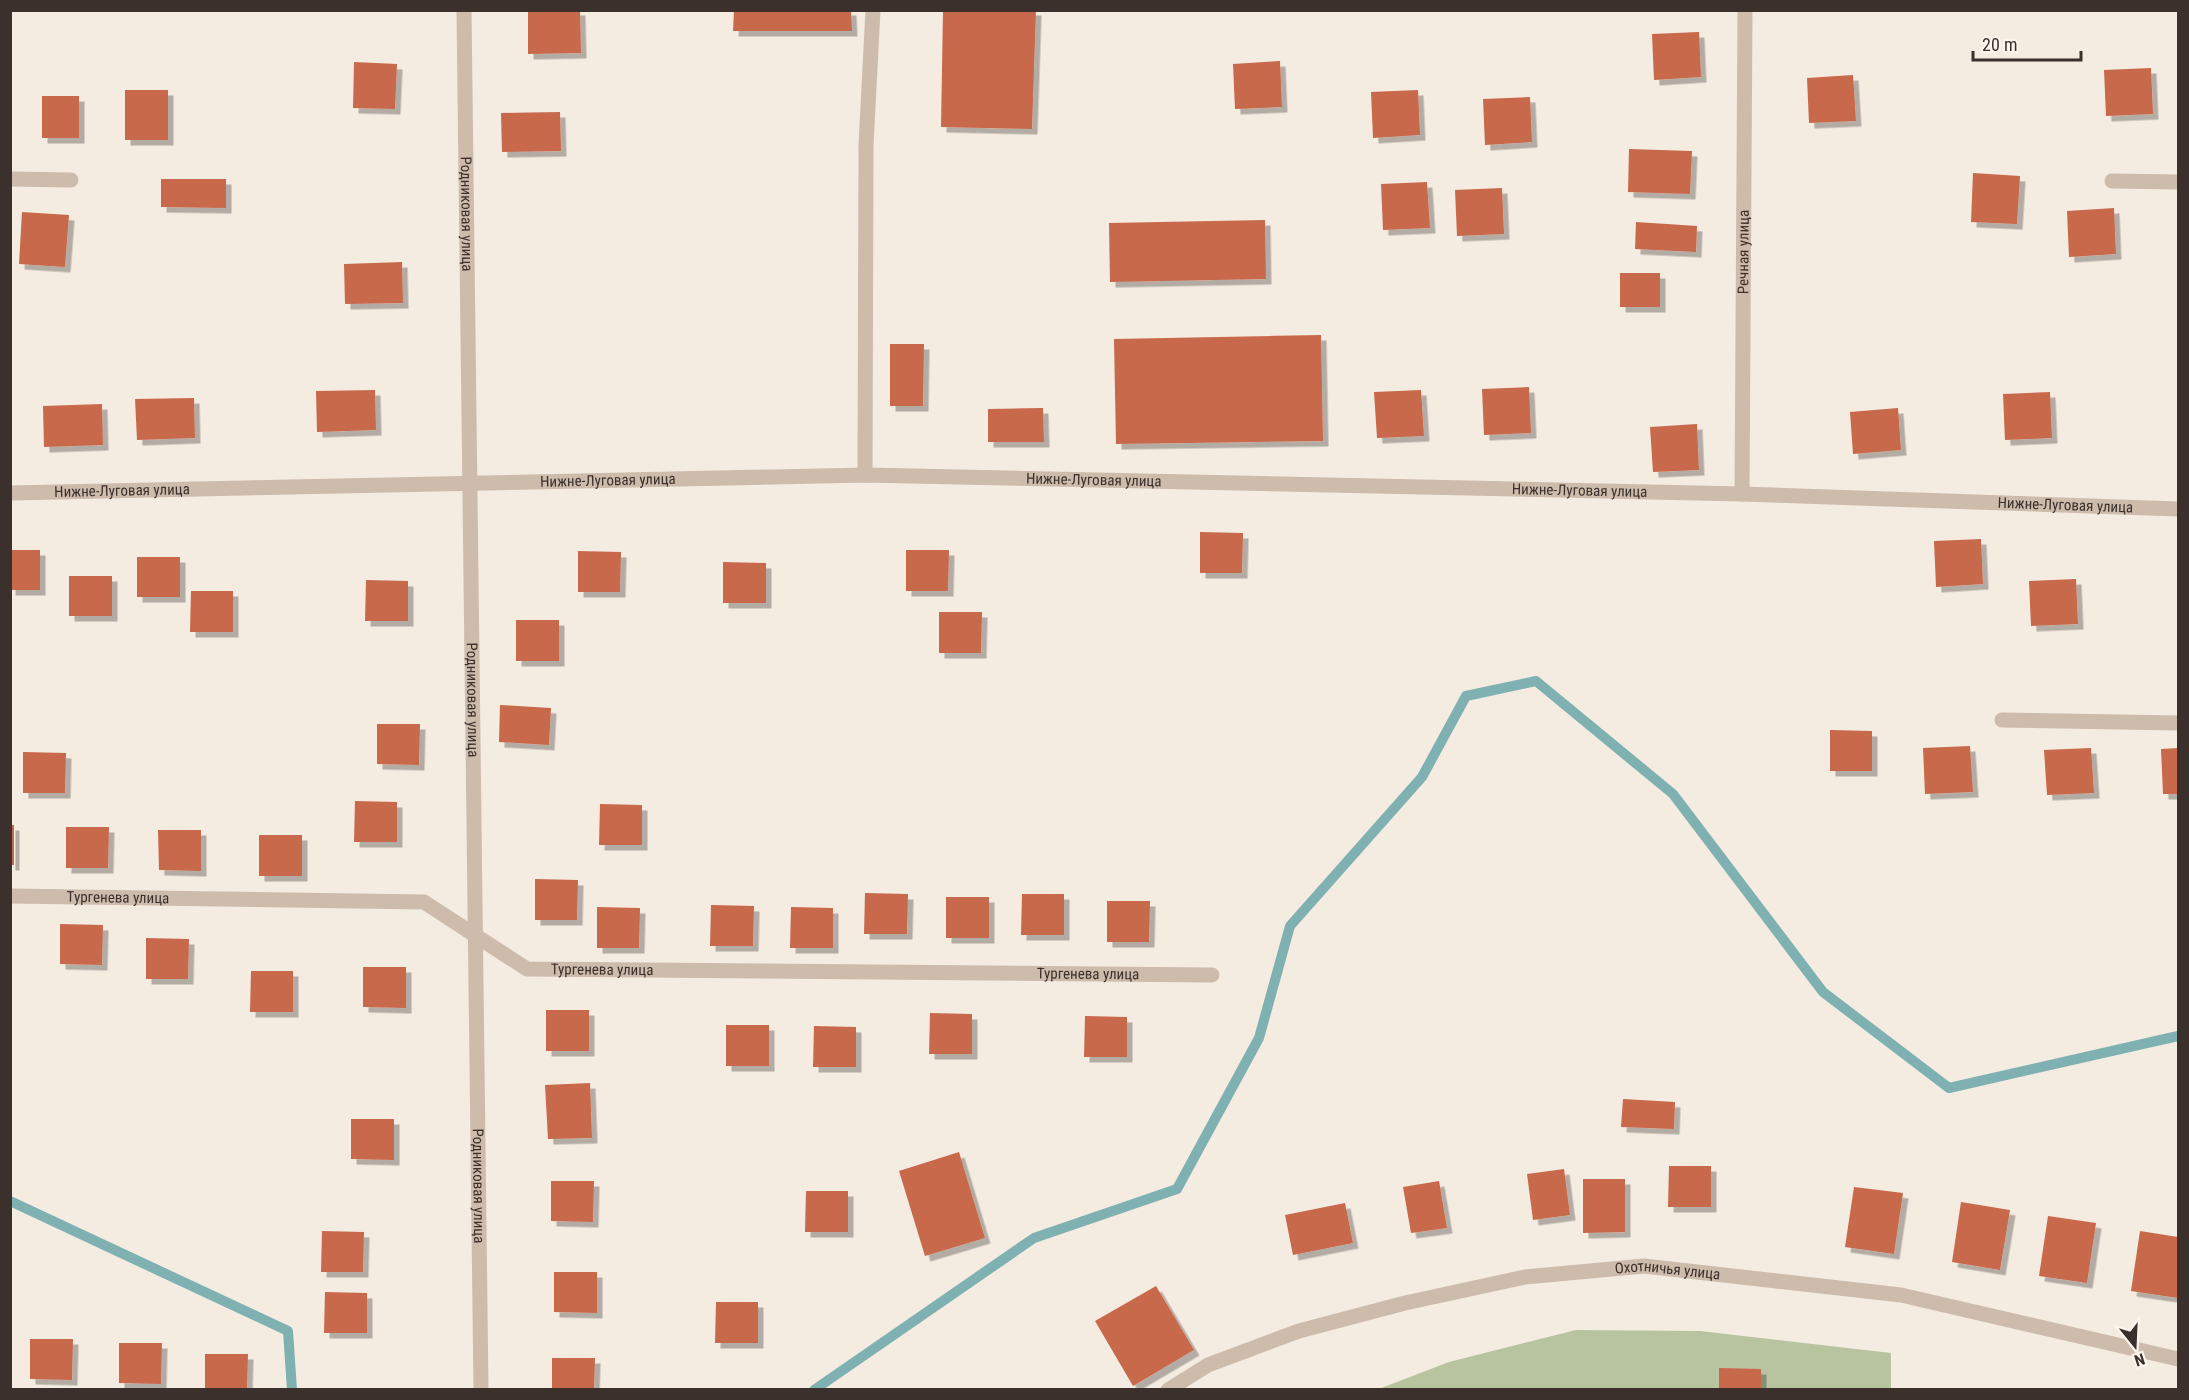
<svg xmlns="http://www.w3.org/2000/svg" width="2189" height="1400" font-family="'Roboto Condensed',sans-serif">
  <defs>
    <filter id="shadow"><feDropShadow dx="5.5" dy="5.5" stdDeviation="0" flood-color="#0004"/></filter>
  </defs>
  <rect width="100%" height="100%" fill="#f4ebe1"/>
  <!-- green -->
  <polygon fill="#b8c4a0" points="1576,1330 1700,1331 1891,1353 1891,1389 1376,1390 1449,1362"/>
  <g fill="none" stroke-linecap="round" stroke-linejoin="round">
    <!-- stream -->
    <g stroke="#7fb0b2" stroke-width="10">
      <polyline points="10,1201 288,1331 292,1390"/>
      <polyline points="814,1390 1034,1238 1177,1189 1259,1038 1290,926 1422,777 1466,696 1536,681 1673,794 1823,992 1949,1088 2178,1036"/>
    </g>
  </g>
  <!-- building -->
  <g fill="#c8694b" filter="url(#shadow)">
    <polygon points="528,10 580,10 581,53 528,54"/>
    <polygon points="734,10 851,10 852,31 733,31"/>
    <polygon points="943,10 1036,10 1032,129 941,127"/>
    <polygon points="1699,32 1701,77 1654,80 1652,34"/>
    <polygon points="1280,61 1282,107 1235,109 1233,64"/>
    <polygon points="354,62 397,64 395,109 353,108"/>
    <polygon points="2151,68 2153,114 2106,116 2104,70"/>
    <polygon points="1853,75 1856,121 1809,123 1807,78"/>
    <rect x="125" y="90" width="43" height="50"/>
    <polygon points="1418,90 1420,135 1373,138 1371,92"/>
    <rect x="42" y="96" width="37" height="42"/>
    <polygon points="1530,97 1532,142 1485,145 1483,99"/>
    <polygon points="560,112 561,151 502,152 501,113"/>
    <polygon points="1629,149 1692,151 1690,194 1628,192"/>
    <polygon points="1973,173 2020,176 2017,224 1971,222"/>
    <polygon points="161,179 226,179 226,208 161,207"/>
    <polygon points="1427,182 1430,228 1383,230 1381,184"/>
    <polygon points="1502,188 1504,234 1457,236 1455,190"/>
    <polygon points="2114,208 2116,254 2069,257 2067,211"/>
    <polygon points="22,212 69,215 65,267 19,264"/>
    <polygon points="1265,220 1266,279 1110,282 1109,223"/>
    <polygon points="1636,222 1697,226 1696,252 1635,249"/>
    <polygon points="402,262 403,303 345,304 344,264"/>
    <rect x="1620" y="273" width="40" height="34"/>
    <polygon points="1321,335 1323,441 1116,444 1114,339"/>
    <polygon points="890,344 924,344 923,406 890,406"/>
    <polygon points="1529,387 1531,433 1484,435 1482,389"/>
    <polygon points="375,390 376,430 317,432 316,391"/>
    <polygon points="1421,390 1424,436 1377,438 1374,392"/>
    <polygon points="2050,392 2052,438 2005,440 2003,394"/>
    <polygon points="194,398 195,438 137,440 135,399"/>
    <polygon points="102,404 103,445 44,447 43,406"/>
    <polygon points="1043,408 1044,442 988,442 988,409"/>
    <polygon points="1898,408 1901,450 1853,454 1850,412"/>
    <polygon points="1697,424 1699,470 1653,472 1650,427"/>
    <polygon points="1200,532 1243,533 1242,573 1200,573"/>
    <polygon points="1981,539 1983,584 1936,587 1934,541"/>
    <rect x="10" y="550" width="30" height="40"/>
    <polygon points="906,550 949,550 948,591 906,591"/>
    <polygon points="578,551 621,552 620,592 578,592"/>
    <rect x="137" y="557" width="43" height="40"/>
    <polygon points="723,562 766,563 766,603 723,603"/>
    <rect x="69" y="576" width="43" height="40"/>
    <polygon points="2076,579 2078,624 2031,626 2029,581"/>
    <polygon points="366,580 408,581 408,621 365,621"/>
    <polygon points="191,591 233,591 233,632 190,632"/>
    <polygon points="939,612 982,612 981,653 939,653"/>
    <rect x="516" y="620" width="43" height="41"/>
    <polygon points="500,705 551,708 549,745 499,742"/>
    <polygon points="377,724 420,724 419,765 377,764"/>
    <polygon points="1830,730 1872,731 1872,771 1830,771"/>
    <polygon points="1970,746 1973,792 1925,794 1923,748"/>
    <polygon points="2091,748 2094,793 2047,795 2044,750"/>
    <polygon points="2178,748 2178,794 2163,794 2161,749"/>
    <polygon points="23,752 66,753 65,793 23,793"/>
    <polygon points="355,801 397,802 397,842 354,842"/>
    <polygon points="600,804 642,805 642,845 599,845"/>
    <rect x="10" y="825" width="4" height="40"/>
    <polygon points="66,827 109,827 108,868 66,868"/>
    <polygon points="158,830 201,830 201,871 159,870"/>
    <rect x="259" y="835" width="43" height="41"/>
    <polygon points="535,879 578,880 577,920 535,920"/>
    <polygon points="865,893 908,894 907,934 864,934"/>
    <polygon points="1022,894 1064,894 1064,935 1021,935"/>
    <rect x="946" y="897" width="43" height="41"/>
    <polygon points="1107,901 1150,901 1149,942 1107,942"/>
    <polygon points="711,905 754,906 753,946 710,946"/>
    <polygon points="597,907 640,908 639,948 597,948"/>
    <polygon points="791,907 833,908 833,948 790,948"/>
    <polygon points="60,924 103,925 102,965 60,964"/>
    <polygon points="146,938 189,939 188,979 146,979"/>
    <polygon points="363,967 406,967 406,1008 363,1007"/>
    <polygon points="251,971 293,971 293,1012 250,1012"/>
    <rect x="546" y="1010" width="43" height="41"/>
    <polygon points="930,1013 972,1014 972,1054 929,1054"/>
    <polygon points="1085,1016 1127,1017 1127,1057 1084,1057"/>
    <rect x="726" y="1025" width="43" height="41"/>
    <polygon points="814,1026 856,1027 856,1067 813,1067"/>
    <polygon points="590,1083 592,1138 548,1139 545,1085"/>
    <polygon points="1623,1099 1675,1102 1674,1129 1621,1127"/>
    <polygon points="351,1119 394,1119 394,1160 351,1159"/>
    <polygon points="959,1152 985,1238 925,1256 899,1171"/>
    <polygon points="1669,1166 1711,1166 1711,1207 1668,1207"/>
    <polygon points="1564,1169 1570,1215 1533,1220 1527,1174"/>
    <polygon points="1583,1179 1625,1179 1625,1232 1583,1233"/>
    <polygon points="551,1181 594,1181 593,1222 551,1221"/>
    <polygon points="1439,1181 1447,1228 1411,1233 1403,1187"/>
    <polygon points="1854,1187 1903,1193 1894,1254 1845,1247"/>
    <polygon points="806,1191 848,1191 848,1232 805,1232"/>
    <polygon points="1961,1202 2010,1210 2000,1270 1952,1262"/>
    <polygon points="1345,1203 1353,1243 1293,1255 1285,1215"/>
    <polygon points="2048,1216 2096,1223 2087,1283 2039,1276"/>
    <polygon points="322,1231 364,1232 363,1272 321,1272"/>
    <polygon points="2140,1231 2178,1237 2178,1298 2131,1291"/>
    <polygon points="554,1272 597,1272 597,1313 554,1312"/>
    <polygon points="1156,1286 1194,1350 1133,1386 1095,1321"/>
    <polygon points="325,1292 367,1293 367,1333 324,1333"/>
    <polygon points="716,1302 758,1302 758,1343 715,1343"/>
    <polygon points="30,1339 73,1339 72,1380 30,1379"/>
    <polygon points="119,1343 162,1343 161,1384 119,1383"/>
    <polygon points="205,1354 248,1354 247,1390 205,1390"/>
    <polygon points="552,1358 595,1358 594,1390 552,1390"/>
    <polygon points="1719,1368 1761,1369 1761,1390 1719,1390"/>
  </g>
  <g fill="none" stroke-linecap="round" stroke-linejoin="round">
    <!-- minor -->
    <g stroke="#cdbbac" stroke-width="15">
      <path id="s1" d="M464,10L481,1390"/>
      <polyline points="10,179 71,180"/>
      <polyline points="2112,181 2178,182"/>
      <polyline points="865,475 866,145 873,10"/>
      <path id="s2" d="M10,493L865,475L1742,494L2178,509"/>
      <path id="s3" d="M1742,494L1745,10"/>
      <polyline points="2002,720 2178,723"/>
      <path id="s4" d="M10,896L424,902L527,969L1212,975"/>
      <path id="s5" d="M1168,1390L1208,1365L1299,1331L1405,1303L1525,1277L1644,1266L1901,1295L2178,1359"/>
    </g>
  </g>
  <g text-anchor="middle" stroke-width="5" stroke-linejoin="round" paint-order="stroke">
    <!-- street labels -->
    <g font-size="15" fill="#3b302b" stroke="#fbf5ee">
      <text dy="5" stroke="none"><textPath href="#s1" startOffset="204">Родниковая улица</textPath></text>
      <text dy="5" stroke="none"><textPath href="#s3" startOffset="242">Речная улица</textPath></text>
      <text dy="5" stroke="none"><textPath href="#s2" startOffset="1084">Нижне-Луговая улица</textPath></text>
      <text dy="5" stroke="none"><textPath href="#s2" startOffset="598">Нижне-Луговая улица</textPath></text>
      <text dy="5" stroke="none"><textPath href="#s2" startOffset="1570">Нижне-Луговая улица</textPath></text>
      <text dy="5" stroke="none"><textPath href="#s2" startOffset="112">Нижне-Луговая улица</textPath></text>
      <text dy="5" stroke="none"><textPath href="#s2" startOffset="2056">Нижне-Луговая улица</textPath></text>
      <text dy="5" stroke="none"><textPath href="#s1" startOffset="690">Родниковая улица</textPath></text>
      <text dy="5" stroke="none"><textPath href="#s4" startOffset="108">Тургенева улица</textPath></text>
      <text dy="5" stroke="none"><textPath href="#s4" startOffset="612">Тургенева улица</textPath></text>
      <text dy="5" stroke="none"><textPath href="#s4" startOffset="1098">Тургенева улица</textPath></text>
      <text dy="5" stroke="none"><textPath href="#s1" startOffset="1176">Родниковая улица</textPath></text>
      <text dy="5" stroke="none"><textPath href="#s5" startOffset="520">Охотничья улица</textPath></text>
    </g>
  </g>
  <!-- border -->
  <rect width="2189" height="1400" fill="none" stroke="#3b302b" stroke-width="24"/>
  <!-- north arrow -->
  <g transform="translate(2135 1346) rotate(162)" stroke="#fbf5ee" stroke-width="4.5" paint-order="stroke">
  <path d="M0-4.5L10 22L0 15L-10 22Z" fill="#3b302b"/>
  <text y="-9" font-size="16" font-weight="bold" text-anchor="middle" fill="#3b302b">N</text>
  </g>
  <!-- scale -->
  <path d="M1973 51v9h108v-9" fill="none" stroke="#3b302b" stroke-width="3"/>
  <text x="1982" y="51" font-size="18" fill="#3b302b" stroke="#fbf5ee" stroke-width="4.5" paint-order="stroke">20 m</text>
</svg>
